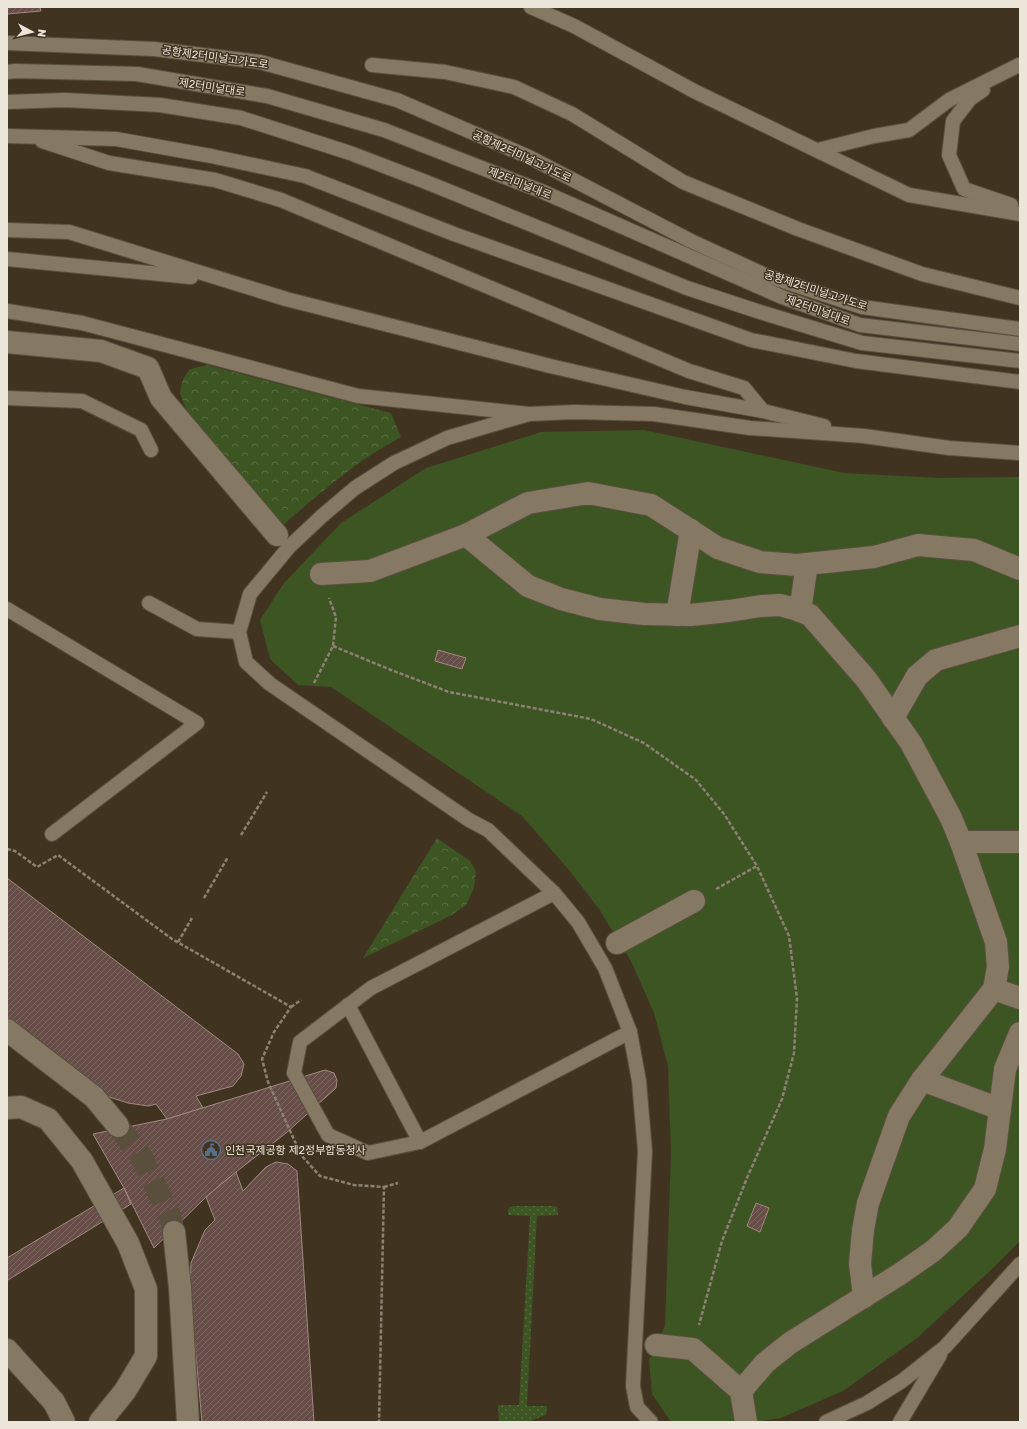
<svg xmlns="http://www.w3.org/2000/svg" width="1027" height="1429" font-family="Rubik,'Noto Sans KR',sans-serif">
  <defs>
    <pattern id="grass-dots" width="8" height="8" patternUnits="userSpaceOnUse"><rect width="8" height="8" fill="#3d5423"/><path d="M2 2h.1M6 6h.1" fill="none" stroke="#596c42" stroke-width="1.8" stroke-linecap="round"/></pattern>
    <pattern id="forest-crowns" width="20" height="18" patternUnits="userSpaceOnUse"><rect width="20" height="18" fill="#3d5423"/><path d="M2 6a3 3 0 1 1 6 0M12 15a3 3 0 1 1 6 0" fill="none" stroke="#596c42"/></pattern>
    <pattern id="building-hatch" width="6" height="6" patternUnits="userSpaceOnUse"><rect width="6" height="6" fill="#664d48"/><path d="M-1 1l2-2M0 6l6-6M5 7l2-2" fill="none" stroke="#7c6662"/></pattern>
  </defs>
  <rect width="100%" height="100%" fill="#403421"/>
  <!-- grass -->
  <polygon fill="url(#grass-dots)" points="513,1206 553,1206 557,1207 558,1215 537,1216 527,1406 547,1406 546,1415 528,1422 499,1422 498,1405 519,1405 530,1216 508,1215 508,1209 510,1207"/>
  <!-- forest -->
  <g fill="url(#forest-crowns)">
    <path d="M207,365L391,413L401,437C358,460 321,492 284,524L232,473L188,414L180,394L183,379L190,369Z"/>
    <polygon points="437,838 470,861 476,871 474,888 466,905 452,915 363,958"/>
  </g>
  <!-- green -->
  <polygon fill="#3d5423" points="644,430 844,473 939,478 1020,477 1020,1241 991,1270 917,1338 843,1391 781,1418 755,1422 671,1422 652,1394 649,1360 665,1326 671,1153 668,1066 654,1013 631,961 599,909 569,870 522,816 331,687 298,685 270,659 260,620 284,583 341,523 426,468 541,432"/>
  <!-- building -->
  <g fill="url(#building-hatch)" stroke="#a38881">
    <polygon points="7,7 40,7 41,11 7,14"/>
    <polygon points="438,650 466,658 462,669 435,661"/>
    <polygon points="7,878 238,1054 244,1064 241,1076 233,1086 196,1096 203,1108 167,1119 156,1104 148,1106 128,1103 109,1097 7,1020"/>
    <polygon points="325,1070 334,1073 337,1080 336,1088 286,1133 236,1172 206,1197 154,1248 124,1188 93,1134 167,1119"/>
    <polygon points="276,1162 288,1164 297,1171 314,1422 202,1422 190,1291 191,1263 205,1230 215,1220 206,1197 236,1172 243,1191 266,1167"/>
    <polygon points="124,1188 131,1204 8,1280 7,1278 7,1258"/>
    <polygon points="756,1203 769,1208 760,1232 747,1226"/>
  </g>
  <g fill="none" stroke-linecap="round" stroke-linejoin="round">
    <!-- street-tunnel -->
    <polyline stroke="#5a4f3d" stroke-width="22" stroke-dasharray="22 11" stroke-linecap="butt" points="118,1126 141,1156 170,1216 174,1232"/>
    <!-- lane casing -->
    <g stroke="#59503f" stroke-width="16">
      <g id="lane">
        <polyline points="531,7 574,26 694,91 909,195 1020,214"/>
        <polyline points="7,43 154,49 260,62 397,100 529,157 691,241 765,275 862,307 1020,329"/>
        <polyline points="372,65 445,72 514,87 572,114 683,182 798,229 922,274 1020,298"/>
        <polyline points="7,72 16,71 137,74 267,96 384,130 541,191 782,297 860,325 1020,344"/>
        <polyline points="983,90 970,99 953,121 949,155 964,189 1011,205"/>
        <polyline points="7,102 65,100 160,105 241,118 350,153 426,182 687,288 760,312 862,343 1020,361"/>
        <polyline points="7,136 116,139 211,156 305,176 454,234 751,340 856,361 1020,382"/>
        <polyline points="42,141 109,163 215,180 281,200 689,371 744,388 763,411"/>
        <polyline points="818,150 874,136 909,130 949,100 1019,65"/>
        <polyline points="7,230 69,232 286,299 550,366 685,397 763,411 824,426"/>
        <polyline points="7,259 191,277"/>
        <polyline points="7,311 82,323 358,396 529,414 574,412 654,414 750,428 864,436 949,448 1020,453"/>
        <polyline points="7,398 82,401 141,430 151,450"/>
        <polyline points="529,414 447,438 394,463 355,488 322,516 289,547 250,594 239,632 246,662 270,684 469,820 488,830 554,893 578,922 605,968 630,1032 639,1081 645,1151 633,1386 637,1407 651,1422"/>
        <polyline points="149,603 197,629 239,632"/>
        <polyline points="7,609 197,723 52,834"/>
        <polyline points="554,893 371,988 300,1042 294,1073 328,1135 368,1153 420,1142 630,1032"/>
        <polyline points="348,1005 420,1142"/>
        <polyline points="826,1422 867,1403 902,1381 945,1347 1020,1264"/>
        <polyline points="900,1422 940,1355"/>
      </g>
    </g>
    <!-- street casing -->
    <g stroke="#59503f" stroke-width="24">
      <g id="street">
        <polyline points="7,342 101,351 148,368 161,398 277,535"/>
        <polyline points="466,535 528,586 561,599 600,609 644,614 690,615 729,611 761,606 780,605 795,609 810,615 866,679 911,743 951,818 961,842 996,942 998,967 994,989 922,1080 899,1116 868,1203 863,1230 860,1264 864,1297"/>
        <polyline points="321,574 370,571 466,535 528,503 588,493 651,505 718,548 760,562 797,565 874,557 918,545 974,550 1020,569"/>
        <polyline points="800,611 807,564"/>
        <polyline points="677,615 691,530"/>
        <polyline points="893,718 917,676 936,660 1020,636"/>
        <polyline points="961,842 1020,842"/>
        <polyline points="617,943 694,901"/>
        <polyline points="994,989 1020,998"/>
        <polyline points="7,1030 94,1097 118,1126"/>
        <polyline points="922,1080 1000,1109"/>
        <polyline points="7,1108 21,1107 48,1119 82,1161 128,1243 146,1289 146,1356 125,1391 100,1422"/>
        <polyline points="174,1232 180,1288 188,1422"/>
        <polyline points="656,1345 693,1349 741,1391 746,1422"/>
        <polyline points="7,1350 54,1402 64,1422"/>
        <polyline points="741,1391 765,1363 790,1343 900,1274 933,1251 958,1228 985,1189 995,1149 1005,1069 1020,1033"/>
      </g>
    </g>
    <!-- path -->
    <g stroke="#8c8272" stroke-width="2.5" stroke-dasharray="4 2" stroke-linecap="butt">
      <polyline points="333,646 391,670 449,692 591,719 644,743 696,780 724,814 757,866 789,936 797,998 794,1053 782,1099 747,1178 722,1241 699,1325"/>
      <polyline points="314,683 333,646 336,617 329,598"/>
      <polyline points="241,835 267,792"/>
      <polyline points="7,849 15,851 37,867 58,855 172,939 291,1007 274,1032 262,1059 268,1082 301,1155 320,1176 354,1185 384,1187 379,1422"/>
      <polyline points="716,889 757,866"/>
      <polyline points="204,898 228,857"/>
      <polyline points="178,942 192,918"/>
      <polyline points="291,1007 301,1000"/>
      <polyline points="384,1187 398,1183"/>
    </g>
    <!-- lane -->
    <use href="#lane" stroke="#867963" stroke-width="14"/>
    <!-- street -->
    <use href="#street" stroke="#867963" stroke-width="22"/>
  </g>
  <!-- icons -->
  <defs>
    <g id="civic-ring" transform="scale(1)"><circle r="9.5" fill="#403421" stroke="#5c6f8a" stroke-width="1.5"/><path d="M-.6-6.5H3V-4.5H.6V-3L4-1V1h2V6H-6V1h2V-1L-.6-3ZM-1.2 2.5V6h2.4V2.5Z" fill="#5c6f8a"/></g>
  </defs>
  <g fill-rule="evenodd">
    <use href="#civic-ring" x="211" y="1150"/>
  </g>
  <g text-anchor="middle" stroke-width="3" stroke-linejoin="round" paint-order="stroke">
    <!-- street labels -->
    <g font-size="11" fill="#ece5d9" stroke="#403421">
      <text transform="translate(215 57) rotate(8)" y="4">공항제2터미널고가도로</text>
      <text transform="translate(212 87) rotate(9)" y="4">제2터미널대로</text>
      <text transform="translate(522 156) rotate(25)" y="4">공항제2터미널고가도로</text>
      <text transform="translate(520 183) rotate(22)" y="4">제2터미널대로</text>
      <text transform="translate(816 290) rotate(18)" y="4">공항제2터미널고가도로</text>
      <text transform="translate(818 310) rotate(20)" y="4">제2터미널대로</text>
    </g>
    <!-- poi labels -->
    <g font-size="11" fill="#ece5d9" stroke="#403421" text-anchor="start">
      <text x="225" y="1154">인천국제공항 제2정부합동청사</text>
    </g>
  </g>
  <!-- border -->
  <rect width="1027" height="1429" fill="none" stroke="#ece5d9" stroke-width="16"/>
  <!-- north arrow -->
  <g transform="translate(32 32) rotate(97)" stroke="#403421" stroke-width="3" paint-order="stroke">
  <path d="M0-3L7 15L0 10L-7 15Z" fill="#ece5d9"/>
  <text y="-6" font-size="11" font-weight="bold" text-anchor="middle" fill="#ece5d9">N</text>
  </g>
</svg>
